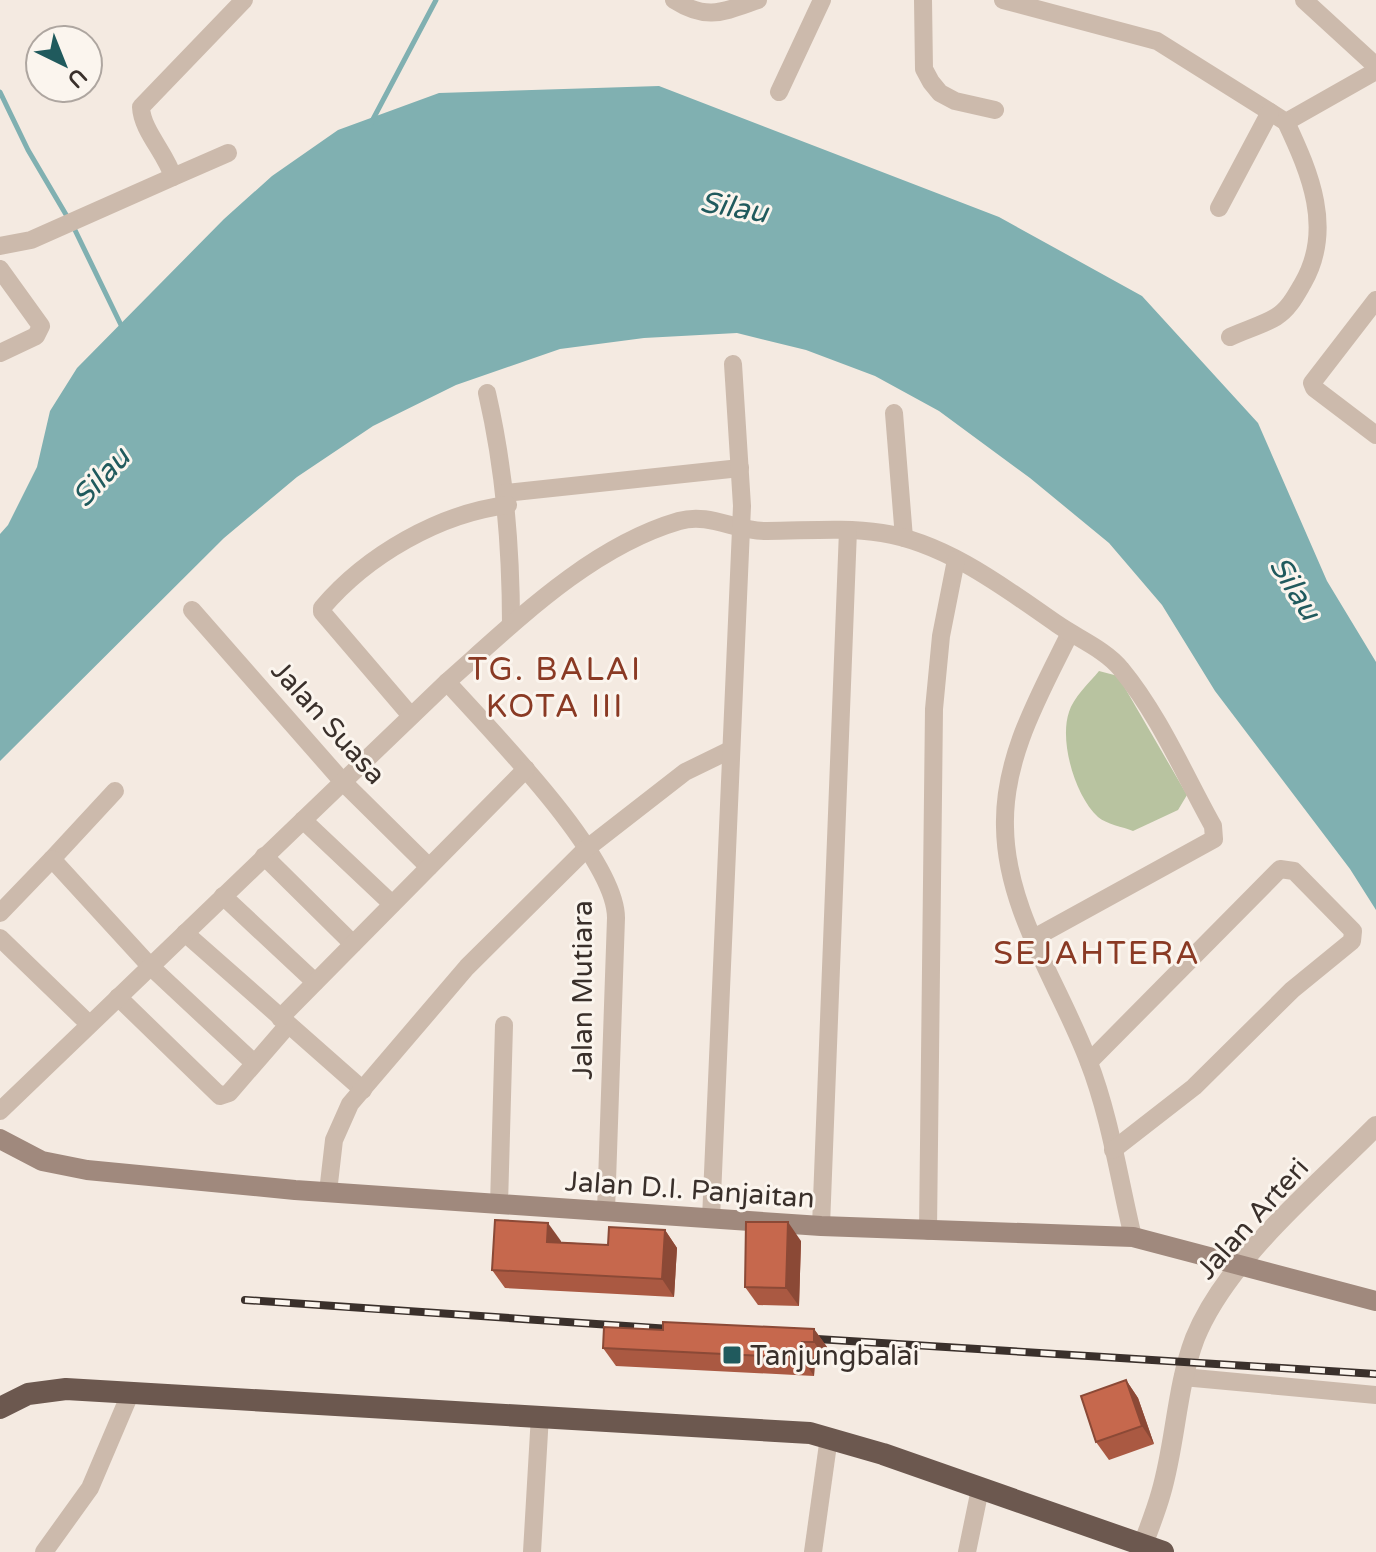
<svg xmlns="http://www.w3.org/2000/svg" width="1376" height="1552" font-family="'Varela Round',sans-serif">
  <rect width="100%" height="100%" fill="#f4eae1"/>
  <!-- green -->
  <path fill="#b8c3a0" d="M1099,671L1118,676L1187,795L1178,810L1133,831C1123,827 1106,824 1098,817C1075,796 1059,741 1069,712C1073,698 1089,683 1099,671Z"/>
  <!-- water -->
  <polygon fill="#80b0b1" points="659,86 999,217 1142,296 1258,423 1327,581 1376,662 1376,910 1350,869 1215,691 1162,605 1109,543 1030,478 939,411 875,376 806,350 737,333 644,338 560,349 456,385 373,426 297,477 224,538 0,761 0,534 8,525 37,467 50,411 77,368 224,219 272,176 338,130 439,93"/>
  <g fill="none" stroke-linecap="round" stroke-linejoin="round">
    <!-- stream -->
    <g stroke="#80b0b1" stroke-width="5">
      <polyline points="0,92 28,150 68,218"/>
      <polyline points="371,123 436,0"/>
      <polyline points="73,226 121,325"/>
    </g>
    <!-- minor -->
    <g stroke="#ccbaac" stroke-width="18">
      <path d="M674,0C707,21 723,12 758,0"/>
      <polyline points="923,0 924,69 931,82 940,93 955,101 995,110"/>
      <polyline points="1003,0 1157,41 1286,122 1376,71"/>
      <polyline points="1304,0 1376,66"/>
      <polyline points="779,92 822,0"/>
      <polyline points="173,177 228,153"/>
      <polyline points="1219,208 1270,112"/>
      <path d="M0,246L31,240L173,177C166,153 142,131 141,107L244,0"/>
      <polyline points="0,269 41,326 36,336 0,353"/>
      <polyline points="1376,300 1312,383 1314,388 1376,435"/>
      <path d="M1230,337C1245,330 1263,325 1276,317C1289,309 1296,295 1303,283C1334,229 1310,173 1286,122"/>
      <path d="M487,393C505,471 511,546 511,625"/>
      <polyline points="894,413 904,538"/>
      <polyline points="506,493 740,468"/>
      <polyline points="192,610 343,782 429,867"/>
      <path d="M1070,633C1040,694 1003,757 1005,827C1006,910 1059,984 1088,1060C1110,1116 1119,1179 1133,1237"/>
      <path d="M447,682C490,730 616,857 616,918L606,1211"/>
      <path d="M411,716L322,612V608C367,555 440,513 508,505"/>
      <polyline points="303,820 392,904"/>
      <polyline points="264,856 353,944"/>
      <polyline points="52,859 115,791"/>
      <polyline points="223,896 315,982"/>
      <polyline points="0,913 52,859 150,966 254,1063"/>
      <polyline points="185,933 363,1090"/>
      <polyline points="0,938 89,1024"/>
      <polyline points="118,997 220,1096 229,1093 288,1025"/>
      <polyline points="280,1018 526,769"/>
      <polyline points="1089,1062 1280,869 1294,871 1353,931 1352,941 1292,990 1194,1087 1113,1150"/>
      <path d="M0,1111L447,682C515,622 590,547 679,521C710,512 736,532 767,531C804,531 844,527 882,533C946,543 1005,588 1057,624C1077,638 1106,650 1121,669C1159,715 1184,774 1213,826L1214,839L1034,938"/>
      <polyline points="328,1192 334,1140 350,1104 467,967 586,849 685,772 728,751"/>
      <polyline points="499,1205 504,1025"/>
      <polyline points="711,1219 742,506 733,364"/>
      <polyline points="821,1226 848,530"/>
      <polyline points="928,1231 934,709 941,636 956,560"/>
      <polyline points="1183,1377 1376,1395"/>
      <polyline points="44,1552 90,1488 130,1394"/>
      <polyline points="532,1552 540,1415"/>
      <polyline points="813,1552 829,1437"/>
      <polyline points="967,1552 980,1489"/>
    </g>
    <!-- tertiary -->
    <path stroke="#ccbaac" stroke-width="20" d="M1143,1545C1149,1528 1156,1511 1161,1493C1176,1442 1176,1388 1195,1338C1227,1259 1316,1187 1376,1126"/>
    <!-- secondary -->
    <polyline stroke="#a0897d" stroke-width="20" points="0,1139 42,1161 87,1170 295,1190 821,1226 1133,1237 1376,1301"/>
    <!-- trunk -->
    <polyline stroke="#6c584f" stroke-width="22" points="0,1408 28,1394 66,1389 810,1433 883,1454 1163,1552"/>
    <!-- rail casing -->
    <g stroke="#3a302b" stroke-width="8">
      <g id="rail">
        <polyline points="245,1300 685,1330"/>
        <polyline points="801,1338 1376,1374"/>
      </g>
    </g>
    <!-- rail -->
    <use href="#rail" stroke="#fbf5ee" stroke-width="5" stroke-dasharray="15" stroke-linecap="butt"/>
  </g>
  <!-- wall -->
  <g fill="#aa5942">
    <polygon points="665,1230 677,1248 674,1297 505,1288 492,1270 561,1241 561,1242 608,1245"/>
    <polygon points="801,1241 799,1306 758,1305 745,1287"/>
    <polygon points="814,1329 827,1347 826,1360 815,1360 814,1376 616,1366 603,1348 663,1330"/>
    <polygon points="1126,1380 1138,1398 1154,1444 1109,1460 1096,1442"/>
  </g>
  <!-- shaded-wall -->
  <g fill="#8b4936">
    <polygon points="788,1222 801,1241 799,1306 786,1288"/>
    <polygon points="548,1223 561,1241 560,1260 547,1242"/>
    <polygon points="665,1230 677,1248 674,1297 662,1279"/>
    <polygon points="814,1329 827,1347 826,1360 814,1342"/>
    <polygon points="802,1342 815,1360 814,1376 802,1358"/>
    <polygon points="1126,1380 1138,1398 1154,1444 1142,1426"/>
  </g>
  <!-- building -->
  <g fill="#c6684d" stroke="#8b4936" stroke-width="2">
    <polygon points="495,1220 548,1223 547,1242 608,1245 609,1227 665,1230 662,1279 492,1270"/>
    <polygon points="746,1222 788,1222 786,1288 745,1287"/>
    <polygon points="663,1322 814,1329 814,1342 802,1342 802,1358 603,1348 604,1327 663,1330"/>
    <polygon points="1126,1380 1142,1426 1096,1442 1081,1396"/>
  </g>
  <!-- markers -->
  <rect fill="#205a5d" stroke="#fbf5ee" stroke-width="3" x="722" y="1345" width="20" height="20" rx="4"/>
  <g text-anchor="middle" stroke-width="6" stroke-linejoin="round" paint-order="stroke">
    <!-- street labels -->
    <g font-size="28" fill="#3a302b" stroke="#fbf5ee">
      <text transform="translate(329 722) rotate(48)" y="10">Jalan Suasa</text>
      <text transform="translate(582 990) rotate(-90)" y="10">Jalan Mutiara</text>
      <text transform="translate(690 1189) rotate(4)" y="10">Jalan D.I. Panjaitan</text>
      <text transform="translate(1252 1218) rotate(-48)" y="10">Jalan Arteri</text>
    </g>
    <!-- poi labels -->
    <g font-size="28" fill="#3a302b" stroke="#fbf5ee" text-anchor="start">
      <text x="750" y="1365">Tanjungbalai</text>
    </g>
    <!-- water labels -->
    <g font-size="30" font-style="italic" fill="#205a5d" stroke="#fbf5ee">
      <text transform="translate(734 207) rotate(10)" y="10">Silau</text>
      <text transform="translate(101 477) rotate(-47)" y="10">Silau</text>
      <text transform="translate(1295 588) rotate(58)" y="10">Silau</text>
    </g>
    <!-- quarter labels -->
    <g font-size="32" letter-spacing="2" fill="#8a3a24" stroke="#fbf5ee">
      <text x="555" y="680">TG. BALAI<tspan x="555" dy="37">KOTA III</tspan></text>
      <text x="1097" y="964">SEJAHTERA</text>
    </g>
  </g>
  <!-- north arrow -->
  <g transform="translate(64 64) rotate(137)"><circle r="38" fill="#fbf5ee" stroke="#aea6a0" stroke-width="2"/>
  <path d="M0-6L14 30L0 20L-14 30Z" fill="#205a5d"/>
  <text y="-12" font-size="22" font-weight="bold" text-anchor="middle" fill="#3a302b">U</text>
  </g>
</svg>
